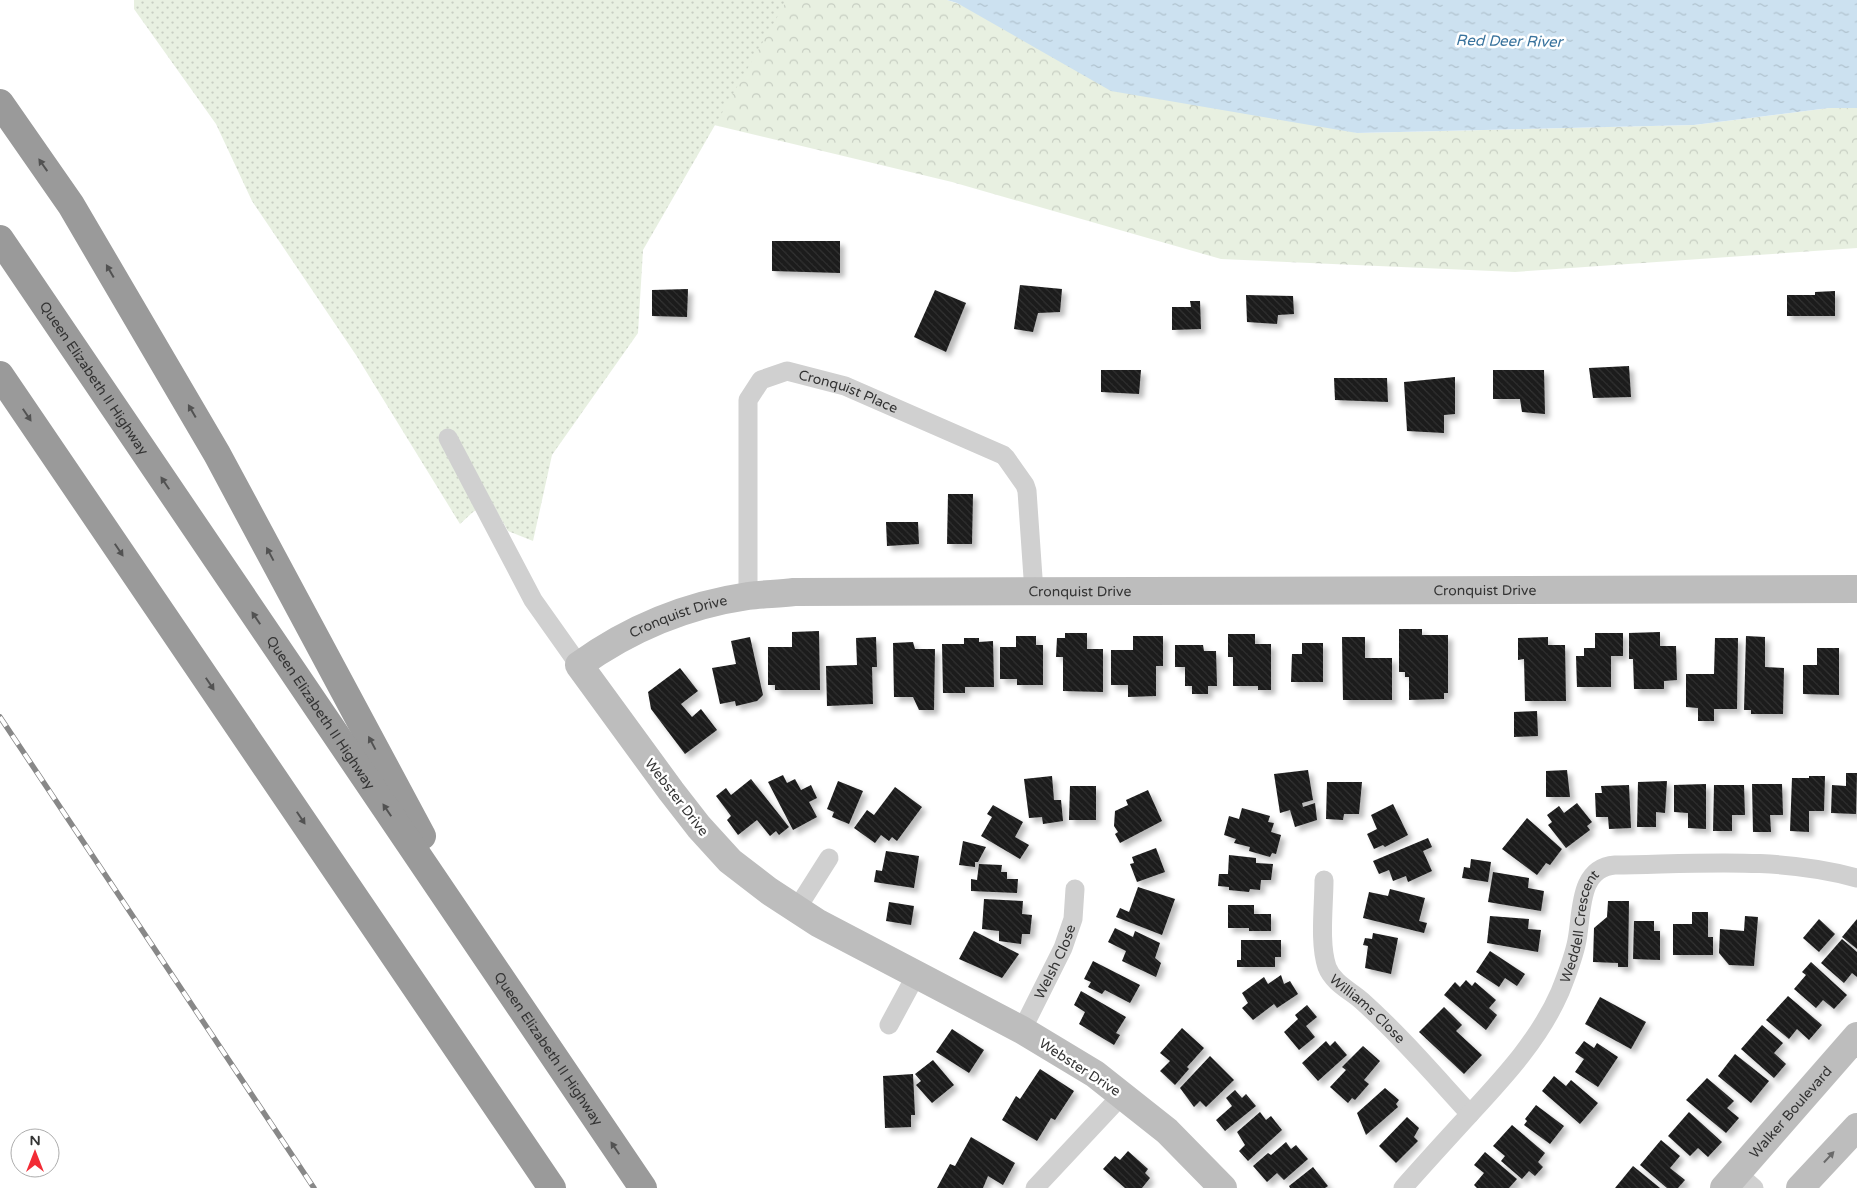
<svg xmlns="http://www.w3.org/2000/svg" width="1857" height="1188" font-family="'Varela Round',sans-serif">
  <defs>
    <pattern id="forest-crowns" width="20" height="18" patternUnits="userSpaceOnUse" patternTransform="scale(1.25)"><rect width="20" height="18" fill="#e8f0e1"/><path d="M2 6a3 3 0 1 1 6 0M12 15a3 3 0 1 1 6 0" fill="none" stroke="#c7cec2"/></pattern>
    <pattern id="park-dots" width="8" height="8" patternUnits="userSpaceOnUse" patternTransform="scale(1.25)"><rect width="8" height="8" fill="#e8f0e1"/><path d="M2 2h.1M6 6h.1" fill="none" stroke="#c7cec2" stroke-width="1.8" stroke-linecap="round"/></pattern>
    <pattern id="water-ripples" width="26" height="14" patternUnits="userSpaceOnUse" patternTransform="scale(1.25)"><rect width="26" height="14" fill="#cce1f0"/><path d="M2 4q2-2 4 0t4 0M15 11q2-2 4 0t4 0" fill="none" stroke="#b0c2ce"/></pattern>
    <pattern id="building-back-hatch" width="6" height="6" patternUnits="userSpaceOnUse" patternTransform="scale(1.25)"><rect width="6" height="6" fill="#1a1a1a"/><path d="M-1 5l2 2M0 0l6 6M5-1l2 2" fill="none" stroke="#333"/></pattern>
    <filter id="shadow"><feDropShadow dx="4.5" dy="4.5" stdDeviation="2.5" flood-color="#0004"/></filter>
  </defs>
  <rect width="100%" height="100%" fill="#fff"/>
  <!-- forest -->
  <polygon fill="url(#forest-crowns)" points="562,0 947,0 1357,133 1694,125 1829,108 1857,108 1857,248 1515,272 1221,259 952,182 714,125"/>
  <!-- park -->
  <polygon fill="url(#park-dots)" points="134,0 787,0 643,250 638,333 552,455 533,541 508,531 491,501 473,512 460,524 356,355 252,201 216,124 134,9"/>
  <!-- water -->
  <polygon fill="url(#water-ripples)" points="947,0 1857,0 1857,108 1829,108 1694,125 1357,133 1111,91 957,3"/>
  <!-- building -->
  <g fill="url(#building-back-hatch)" filter="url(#shadow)">
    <polygon points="772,241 840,241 840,273 772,271"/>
    <polygon points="1020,285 1062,289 1060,312 1038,313 1033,332 1014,329"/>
    <polygon points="688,289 687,317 652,316 652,290"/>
    <polygon points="935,290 966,303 946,352 914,337"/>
    <polygon points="1835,291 1835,316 1787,316 1787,295 1815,295 1815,292"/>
    <polygon points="1246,295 1293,296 1294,314 1278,315 1277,324 1247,322"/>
    <polygon points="1190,301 1200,301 1201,329 1172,330 1172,307 1191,307"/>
    <polygon points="1629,366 1631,397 1593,398 1589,368"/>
    <polygon points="1101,370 1141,370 1139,394 1101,392"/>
    <polygon points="1493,370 1544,370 1545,414 1522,412 1520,399 1493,399"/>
    <polygon points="1455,377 1455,414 1444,415 1444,433 1407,431 1404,382"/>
    <polygon points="1334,378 1387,378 1388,402 1335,400"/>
    <polygon points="948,494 973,494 972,544 947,544"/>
    <polygon points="886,522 918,522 919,544 887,546"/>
    <polygon points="1399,629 1422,629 1422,635 1448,635 1448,693 1444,693 1444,699 1409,700 1409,677 1405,677 1405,672 1399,672"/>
    <polygon points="819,631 820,690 775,690 775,685 768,685 768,647 792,647 792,632"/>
    <polygon points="1660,632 1660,646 1676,646 1677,680 1664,681 1664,689 1634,689 1633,659 1629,659 1629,633"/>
    <polygon points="1065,633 1087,633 1087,649 1103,649 1103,692 1063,691 1063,657 1056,657 1057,638 1065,638"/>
    <polygon points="1595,633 1623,633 1623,656 1611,656 1611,687 1577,687 1576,656 1584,656 1584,648 1595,648"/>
    <polygon points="1228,634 1255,634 1255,644 1271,644 1271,690 1258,690 1258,686 1233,686 1233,657 1228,657"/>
    <polygon points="1016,636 1036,636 1036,645 1043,645 1043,685 1017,685 1017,679 1000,679 1000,647 1016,647"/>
    <polygon points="1133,636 1163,636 1163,666 1156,666 1156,696 1128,697 1128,685 1111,685 1111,650 1133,650"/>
    <polygon points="1746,636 1765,637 1765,667 1784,668 1783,714 1751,714 1751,710 1744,710"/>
    <polygon points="750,637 763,695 757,701 736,706 735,701 720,704 712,668 736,664 731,641"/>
    <polygon points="876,637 877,667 872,667 873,704 827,706 826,666 857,665 856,638"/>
    <polygon points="1342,637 1365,637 1365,658 1392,658 1392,700 1343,700"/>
    <polygon points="1548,637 1548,645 1565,645 1566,701 1525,701 1524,659 1518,660 1518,638"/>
    <polygon points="964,638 979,638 979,642 993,641 994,687 965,687 965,693 943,693 942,644 964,644"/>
    <polygon points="1715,638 1738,638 1737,709 1714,709 1714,721 1698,721 1698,708 1686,707 1686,674 1714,674"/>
    <polygon points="913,642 915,649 935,649 934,710 919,710 913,697 894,697 893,643"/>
    <polygon points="1302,643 1323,643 1323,682 1291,682 1292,654 1302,654"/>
    <polygon points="1175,645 1203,645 1204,651 1216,651 1217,686 1208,686 1208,694 1192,694 1192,686 1185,686 1185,667 1175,667"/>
    <polygon points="1817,648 1839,648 1839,695 1803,694 1803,665 1817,665"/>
    <polygon points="680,668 698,691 681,704 692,717 701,709 717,730 685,754 651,709 648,692"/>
    <polygon points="1537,711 1538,736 1514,737 1514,712"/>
    <polygon points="1308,770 1313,800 1302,803 1303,807 1315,803 1317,820 1295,827 1290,810 1280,813 1274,774"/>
    <polygon points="1567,770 1570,797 1546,797 1546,771"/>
    <polygon points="1846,773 1857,773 1856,814 1831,813 1832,785 1846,786"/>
    <polygon points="783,775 787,783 795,779 801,790 811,785 817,798 809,802 817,817 793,830 768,782"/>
    <polygon points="1052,776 1054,800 1061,800 1063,821 1043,824 1042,817 1029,818 1024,779"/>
    <polygon points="1809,776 1825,776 1824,811 1809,811 1809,832 1790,831 1792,778 1809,778"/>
    <polygon points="751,779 789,827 779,835 776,831 770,836 757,820 738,835 727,820 731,816 716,796 726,788 731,795"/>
    <polygon points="838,781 863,791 849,824 832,817 834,812 827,809"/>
    <polygon points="1667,781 1665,813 1656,812 1656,827 1637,827 1638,782"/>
    <polygon points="1327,782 1362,782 1359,814 1344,814 1343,820 1326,819"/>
    <polygon points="1706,784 1706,829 1688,828 1688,813 1674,812 1674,785"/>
    <polygon points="1752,784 1782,784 1783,815 1770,815 1771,832 1753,832"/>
    <polygon points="1629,785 1631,828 1609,829 1608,817 1596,817 1595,793 1602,793 1601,786"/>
    <polygon points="1714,785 1744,785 1745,815 1732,815 1732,831 1713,831"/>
    <polygon points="1070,786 1096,786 1096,820 1069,820"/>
    <polygon points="895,787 922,807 897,841 892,837 889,841 881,835 875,843 854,828 867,810 874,815"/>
    <polygon points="1148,790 1162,821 1120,843 1115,834 1118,832 1114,826 1115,811 1128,805 1126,800"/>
    <polygon points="1577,803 1592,822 1587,826 1590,830 1566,848 1548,825 1552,822 1547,815 1559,806 1564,813"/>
    <polygon points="1393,804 1408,835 1385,847 1383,845 1374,849 1367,834 1377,829 1371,815"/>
    <polygon points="993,805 1023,822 1015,837 1029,845 1020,859 981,836 992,817 987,814"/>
    <polygon points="1242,808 1270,816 1268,822 1274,823 1271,832 1281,835 1276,854 1272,853 1270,857 1249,851 1250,847 1234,843 1236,839 1224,835 1229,816 1239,819"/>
    <polygon points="1527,818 1562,849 1550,865 1546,863 1537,875 1502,849"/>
    <polygon points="1428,838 1432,847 1423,851 1432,871 1408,882 1406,876 1393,881 1389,870 1379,874 1373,861"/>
    <polygon points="963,841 986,847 978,862 975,862 975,867 959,865"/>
    <polygon points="1156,848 1165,872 1137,882 1130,864 1134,863 1132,857"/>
    <polygon points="886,851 919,856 914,888 874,882 876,870 882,871"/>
    <polygon points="1229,855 1256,858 1256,863 1273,864 1271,880 1261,880 1260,890 1250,889 1249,892 1229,890 1229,887 1218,886 1219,874 1228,874"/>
    <polygon points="1471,859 1491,862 1488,882 1462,878 1464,867 1470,868"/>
    <polygon points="979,864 1002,865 1001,872 1007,872 1007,879 1018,879 1017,893 971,891 971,879 977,880"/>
    <polygon points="1493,872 1529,878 1528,888 1544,891 1541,911 1488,902"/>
    <polygon points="1138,887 1175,899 1162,935 1116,917 1120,908 1129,912"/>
    <polygon points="1390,889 1425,898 1419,921 1427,923 1424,933 1363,918 1369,892 1388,896"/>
    <polygon points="984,899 1023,901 1022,914 1032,915 1030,934 1022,934 1021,944 999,941 999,931 982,929"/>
    <polygon points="1608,901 1629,901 1628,967 1618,967 1618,963 1593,962 1594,928 1607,917"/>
    <polygon points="889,902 914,906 911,925 886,921"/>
    <polygon points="1228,905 1254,905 1254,914 1271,914 1271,931 1249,931 1249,928 1228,928"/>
    <polygon points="1692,912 1708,912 1708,937 1713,937 1713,955 1673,955 1673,924 1692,924"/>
    <polygon points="1490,916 1529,919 1528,929 1541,930 1538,952 1487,943"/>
    <polygon points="1745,916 1758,917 1754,966 1729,965 1719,953 1720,929 1744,931"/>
    <polygon points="1819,919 1835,934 1819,952 1803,938"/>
    <polygon points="1857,919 1857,949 1842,937"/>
    <polygon points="1634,921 1654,921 1654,931 1660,931 1660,960 1633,959"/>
    <polygon points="1115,928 1133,937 1135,931 1160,943 1155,958 1161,963 1156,977 1122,961 1126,951 1108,942"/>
    <polygon points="974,931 1019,954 1002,978 959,959"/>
    <polygon points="1373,933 1398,938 1391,974 1365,968 1368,946 1363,945 1365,938 1372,939"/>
    <polygon points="1842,939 1857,952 1857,977 1852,973 1844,983 1821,963"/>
    <polygon points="1241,940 1281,940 1281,957 1275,957 1275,967 1237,967 1237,960 1241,960"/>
    <polygon points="1490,951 1525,974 1517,986 1505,978 1499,987 1476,972"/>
    <polygon points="1093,961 1140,985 1130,1003 1105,990 1102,994 1088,987 1091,982 1084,979"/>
    <polygon points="1811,962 1847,995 1834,1009 1823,1000 1816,1008 1794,989 1806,975 1802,972"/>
    <polygon points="1281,975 1284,984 1290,981 1298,994 1277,1008 1274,1004 1253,1020 1242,1008 1248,1003 1242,993 1264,977 1268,984"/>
    <polygon points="1466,980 1472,986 1475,982 1496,1000 1489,1008 1497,1015 1486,1030 1444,995 1455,982 1460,987"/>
    <polygon points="1081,991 1126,1017 1116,1033 1120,1035 1114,1045 1079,1024 1085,1012 1074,1005"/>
    <polygon points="1788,996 1822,1025 1809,1040 1797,1029 1789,1039 1766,1020"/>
    <polygon points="1600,997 1646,1022 1631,1049 1585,1024"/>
    <polygon points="1307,1005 1317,1017 1306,1026 1315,1037 1299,1050 1284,1032 1298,1019 1295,1015"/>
    <polygon points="1444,1007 1462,1025 1456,1031 1482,1055 1464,1074 1419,1032"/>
    <polygon points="1762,1025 1783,1043 1774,1053 1786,1064 1774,1078 1741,1049"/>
    <polygon points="1182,1028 1204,1048 1187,1067 1189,1069 1175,1085 1160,1071 1170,1061 1160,1053"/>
    <polygon points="952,1029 984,1050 969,1073 936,1052"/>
    <polygon points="1326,1041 1330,1046 1335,1041 1347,1055 1318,1081 1302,1063"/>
    <polygon points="1584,1041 1594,1048 1597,1043 1618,1057 1598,1087 1575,1072 1584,1059 1575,1053"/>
    <polygon points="1363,1046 1380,1061 1364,1080 1369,1084 1355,1100 1352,1098 1348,1103 1330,1087 1346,1070 1342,1067"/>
    <polygon points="1735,1054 1769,1081 1751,1103 1718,1076"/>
    <polygon points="1210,1056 1234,1080 1206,1107 1200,1101 1194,1107 1180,1088"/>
    <polygon points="933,1060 954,1085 932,1103 916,1085 921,1081 915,1074"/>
    <polygon points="1040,1069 1074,1091 1055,1120 1051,1118 1037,1141 1002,1120 1016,1096 1020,1099"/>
    <polygon points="913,1074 915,1115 911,1115 911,1127 885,1128 883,1076"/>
    <polygon points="1554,1076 1566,1086 1571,1080 1598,1103 1580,1124 1542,1091"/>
    <polygon points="1707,1078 1734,1101 1727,1108 1739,1118 1726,1133 1686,1100"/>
    <polygon points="1385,1088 1399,1100 1396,1104 1398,1107 1366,1135 1357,1113"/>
    <polygon points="1235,1090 1242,1098 1246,1094 1256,1106 1225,1131 1216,1120 1232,1106 1226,1098"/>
    <polygon points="1536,1105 1564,1126 1550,1144 1524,1125 1527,1121 1525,1119"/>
    <polygon points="1260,1112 1266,1120 1271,1116 1282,1130 1248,1161 1239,1151 1245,1145 1237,1132"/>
    <polygon points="1689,1112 1722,1142 1708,1157 1698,1148 1690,1156 1668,1136"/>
    <polygon points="1407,1117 1419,1128 1414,1137 1418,1141 1396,1163 1379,1146"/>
    <polygon points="1512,1125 1545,1153 1538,1162 1543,1167 1535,1176 1529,1171 1522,1179 1501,1161 1505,1156 1493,1146"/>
    <polygon points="971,1137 1015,1163 1003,1185 988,1176 983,1188 937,1188 950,1164 955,1166"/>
    <polygon points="1661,1140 1680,1156 1670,1168 1685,1180 1678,1188 1667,1188 1640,1165"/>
    <polygon points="1286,1142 1291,1149 1296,1145 1308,1159 1284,1180 1277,1173 1267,1182 1253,1166 1268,1153 1271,1155"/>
    <polygon points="1128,1151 1148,1169 1145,1173 1150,1178 1142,1188 1125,1188 1103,1169 1115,1156 1120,1160"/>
    <polygon points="1485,1152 1517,1179 1509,1188 1477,1188 1474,1185 1484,1173 1474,1165"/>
    <polygon points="1633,1166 1660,1188 1615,1188"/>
    <polygon points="1313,1167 1328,1186 1325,1188 1290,1188 1289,1186"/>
  </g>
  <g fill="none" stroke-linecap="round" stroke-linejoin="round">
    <!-- street -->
    <g stroke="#d0d0d0" stroke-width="19">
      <polyline points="448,438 533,600 579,665"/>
      <path id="s1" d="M748,596V400L761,380L787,371L845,386L1003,455L1006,458L1025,485L1027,491L1034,592"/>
      <path id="s2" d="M1324,880C1324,906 1319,943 1327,967C1333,983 1351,991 1362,1001C1401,1036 1435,1076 1470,1114"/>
      <polyline points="796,910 829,858"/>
      <polyline points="889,1025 916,975"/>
      <path id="s3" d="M1022,1030L1063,948L1073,919L1075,889"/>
      <polyline points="1737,1173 1754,1188"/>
      <polyline points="1035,1188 1122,1095"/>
      <path id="s4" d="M1403,1188C1425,1163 1447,1139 1470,1114C1504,1077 1539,1040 1560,992C1566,977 1572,962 1576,945C1583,917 1576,868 1615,865C1696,864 1779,856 1857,878"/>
    </g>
    <!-- secondary -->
    <g stroke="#bdbdbd" stroke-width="28">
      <path id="s5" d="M1223,1188L1167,1131L1095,1074L1022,1030L818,923L769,891L730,861L699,827L671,791L579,665C629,629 687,605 748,596C763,594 779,594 794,592L1857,589"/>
      <path id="s6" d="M1724,1188L1857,1036"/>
      <polyline points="1800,1188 1857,1127"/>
    </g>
    <!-- highway -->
    <g stroke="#9a9a9a" stroke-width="28">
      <polyline points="0,103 71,205 217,454 422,836"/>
      <path id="s7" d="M0,239L643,1188"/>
      <polyline points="0,375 552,1188"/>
    </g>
    <!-- rail casing -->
    <g stroke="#888" stroke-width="5.5">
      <polyline id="rail" points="0,717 314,1188"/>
    </g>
    <!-- rail -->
    <use href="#rail" stroke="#fff" stroke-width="4" stroke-dasharray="11" stroke-linecap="butt"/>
  </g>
  <!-- one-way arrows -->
  <defs><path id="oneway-solid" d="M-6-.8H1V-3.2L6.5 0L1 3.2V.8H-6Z" transform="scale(1.25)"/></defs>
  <g fill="#525252">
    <use href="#oneway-solid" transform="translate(43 165) rotate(-125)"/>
    <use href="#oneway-solid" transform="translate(110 271) rotate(-120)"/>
    <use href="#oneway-solid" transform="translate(192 411) rotate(-120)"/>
    <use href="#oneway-solid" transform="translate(27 415) rotate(56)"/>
    <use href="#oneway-solid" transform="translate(165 483) rotate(-124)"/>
    <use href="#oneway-solid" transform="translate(119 550) rotate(56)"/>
    <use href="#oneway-solid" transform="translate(270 554) rotate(-118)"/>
    <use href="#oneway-solid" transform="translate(256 618) rotate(-124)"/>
    <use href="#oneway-solid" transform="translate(210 684) rotate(56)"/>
    <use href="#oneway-solid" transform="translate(372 743) rotate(-118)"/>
    <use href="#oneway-solid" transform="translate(387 810) rotate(-124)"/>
    <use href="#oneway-solid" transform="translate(301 818) rotate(56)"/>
    <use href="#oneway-solid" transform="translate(615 1148) rotate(-124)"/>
  </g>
  <use fill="#6a6a6a" href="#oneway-solid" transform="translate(1829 1157) rotate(-47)"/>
  <g text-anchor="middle" stroke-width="5" stroke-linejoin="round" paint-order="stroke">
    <!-- street labels -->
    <g font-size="14" fill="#333" stroke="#fff">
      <text dy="5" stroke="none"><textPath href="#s7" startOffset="168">Queen Elizabeth II Highway</textPath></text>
      <text dy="5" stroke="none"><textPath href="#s1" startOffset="312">Cronquist Place</textPath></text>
      <text dy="5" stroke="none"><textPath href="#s5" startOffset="1764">Cronquist Drive</textPath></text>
      <text dy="5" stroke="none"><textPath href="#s5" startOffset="1359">Cronquist Drive</textPath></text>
      <text dy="5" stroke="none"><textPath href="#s5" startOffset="954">Cronquist Drive</textPath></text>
      <text dy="5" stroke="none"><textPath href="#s7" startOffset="572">Queen Elizabeth II Highway</textPath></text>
      <text transform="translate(677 797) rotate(52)" y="5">Webster Drive</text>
      <text dy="5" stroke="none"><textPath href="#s4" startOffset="321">Weddell Crescent</textPath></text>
      <text dy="5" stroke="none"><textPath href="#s3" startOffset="76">Welsh Close</textPath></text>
      <text dy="5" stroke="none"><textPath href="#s2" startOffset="146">Williams Close</textPath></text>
      <text dy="5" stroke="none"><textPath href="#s7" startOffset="978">Queen Elizabeth II Highway</textPath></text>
      <text transform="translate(1080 1067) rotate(33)" y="5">Webster Drive</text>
      <text dy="5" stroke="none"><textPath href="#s6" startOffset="101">Walker Boulevard</textPath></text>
    </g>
    <!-- water labels -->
    <g font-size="15" font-style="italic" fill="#39739d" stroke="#fff">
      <text transform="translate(1509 41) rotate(1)" y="5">Red Deer River</text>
    </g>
  </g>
  <!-- north arrow -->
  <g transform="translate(35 1153)"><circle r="24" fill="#ffffff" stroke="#adadad"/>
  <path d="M0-4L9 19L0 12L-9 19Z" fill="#f22c36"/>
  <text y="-8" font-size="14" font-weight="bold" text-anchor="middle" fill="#333333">N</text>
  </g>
</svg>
